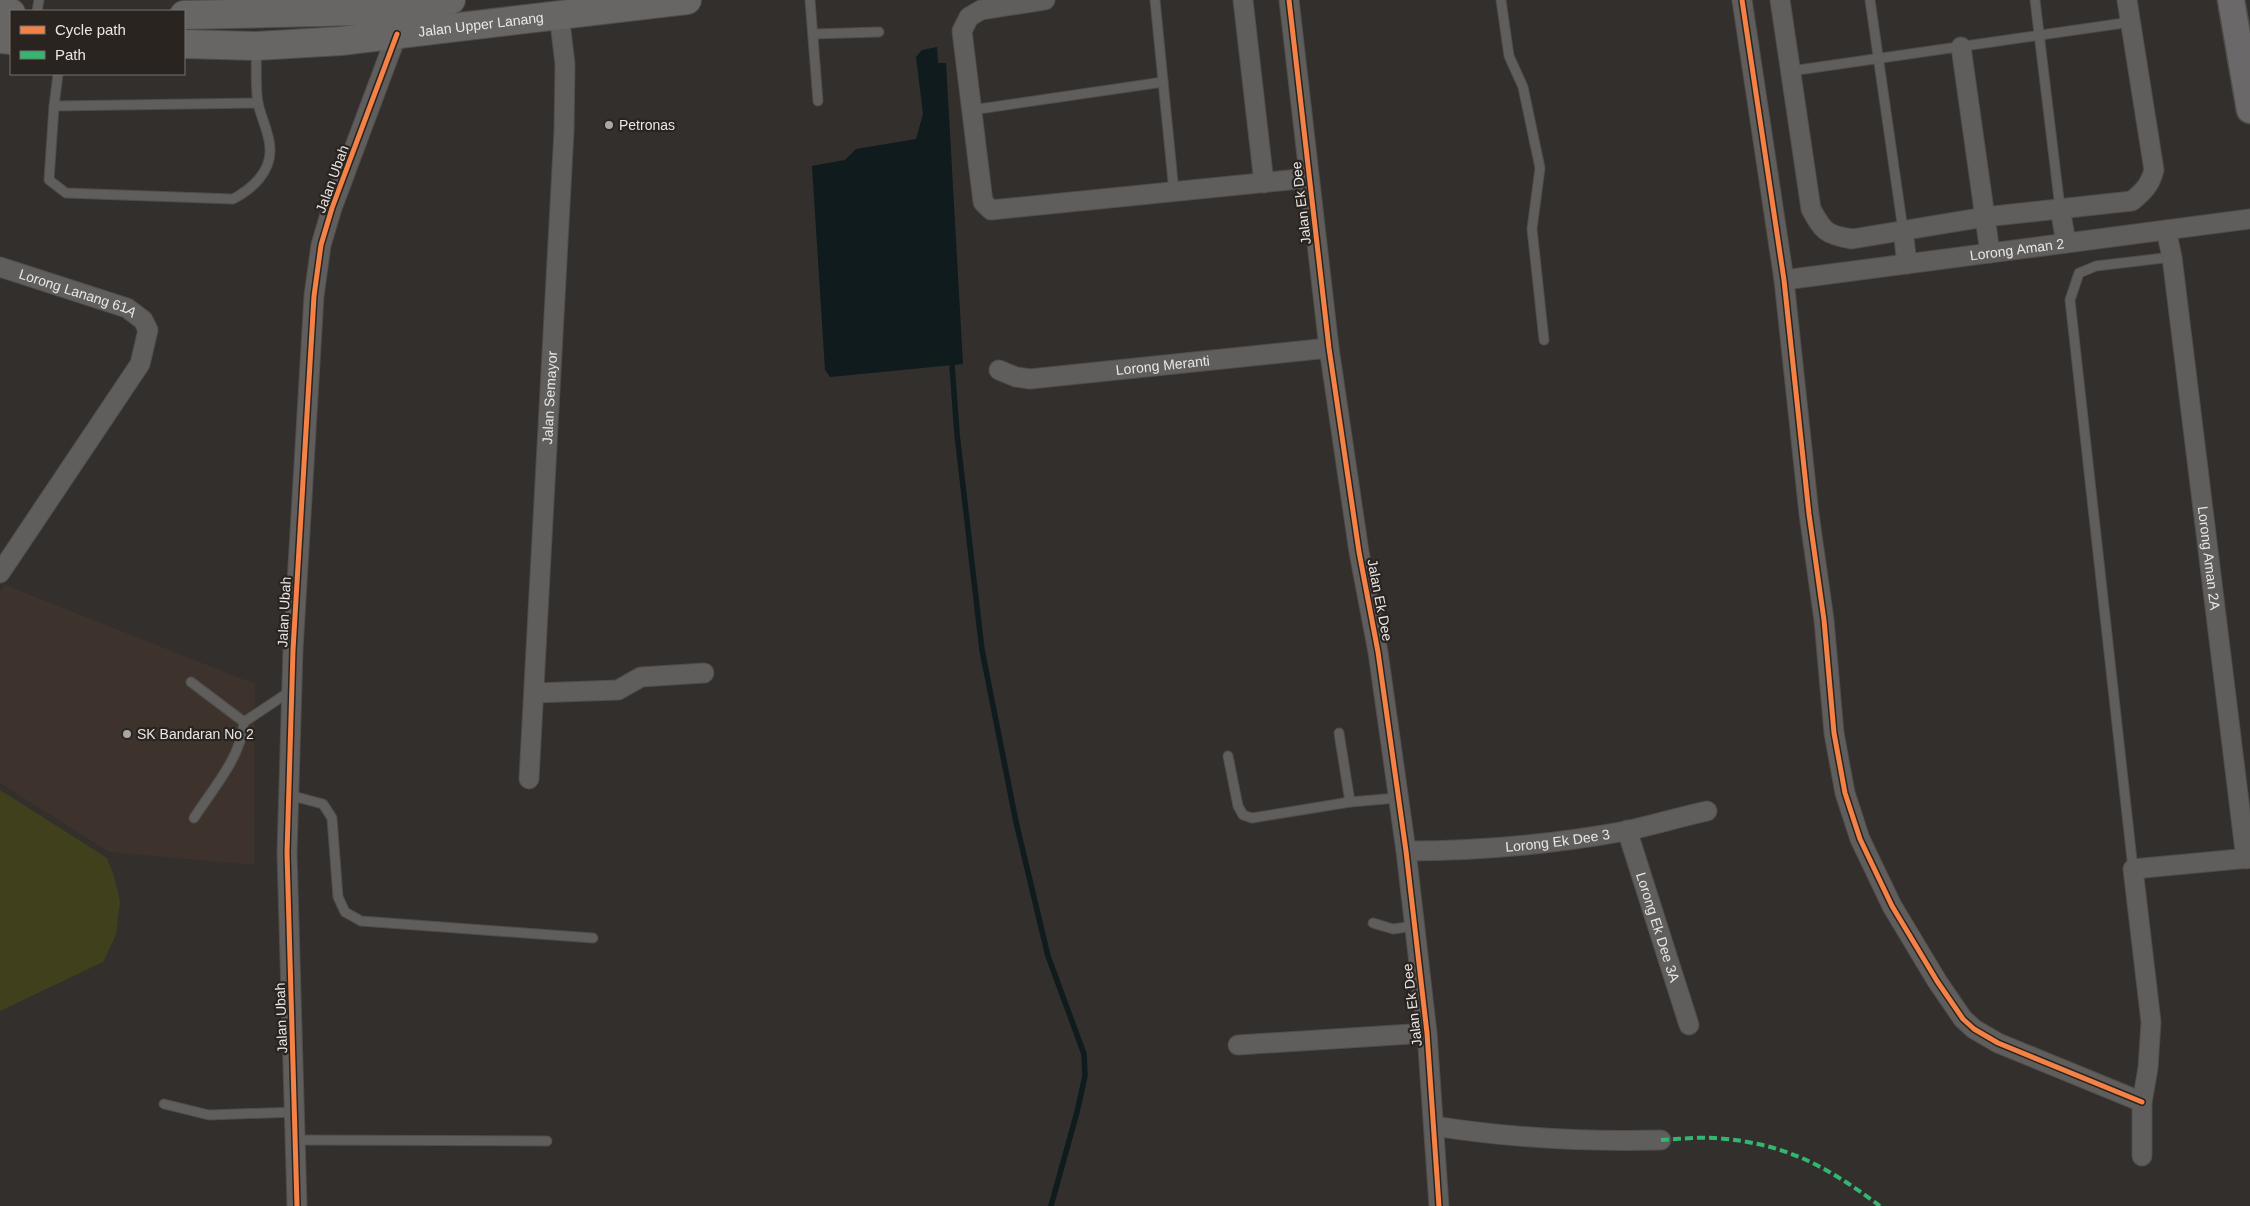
<svg xmlns="http://www.w3.org/2000/svg" width="2250" height="1206" font-family="Helvetica,sans-serif">
  <rect width="100%" height="100%" fill="#322f2c"/>
  <!-- built -->
  <polygon fill="#3d332c" points="5,585 255,684 254,865 109,852 0,783 0,593"/>
  <!-- green -->
  <polygon fill="#40401c" points="0,790 107,858 114,876 120,901 116,935 103,962 0,1011"/>
  <!-- water -->
  <polygon fill="#0f1b1c" points="937,47 938,63 946,63 963,364 830,377 825,370 812,166 845,160 856,149 916,139 923,114 916,57 922,50"/>
  <g fill="none" stroke-linecap="round" stroke-linejoin="round">
    <!-- stream -->
    <polyline stroke="#0f1b1c" stroke-width="5.5" points="952,365 957,434 982,650 1016,822 1048,956 1084,1054 1085,1076 1077,1112 1051,1206"/>
    <!-- lane casing -->
    <g stroke="#4f4c4a" stroke-width="11">
      <g id="lane">
        <polyline points="810,0 818,101"/>
        <polyline points="1155,0 1174,192"/>
        <polyline points="1501,0 1509,56 1523,87 1540,168 1532,229 1544,340"/>
        <polyline points="1870,0 1903,230"/>
        <polyline points="2035,0 2060,208"/>
        <polyline points="37,11 39,0"/>
        <polyline points="813,34 879,32"/>
        <polyline points="1791,71 2131,22"/>
        <path d="M58,74L54,106L49,180L66,193L233,199C252,189 271,172 270,149C270,134 261,118 258,103C255,86 257,66 256,49"/>
        <polyline points="54,106 258,103"/>
        <polyline points="972,110 1163,82"/>
        <path d="M191,682L244,722C241,758 213,788 194,818"/>
        <polyline points="244,722 292,690"/>
        <polyline points="1339,733 1350,802"/>
        <polyline points="1228,756 1238,806 1243,815 1252,818 1350,802 1397,798"/>
        <polyline points="289,795 323,804 332,818 338,897 345,912 361,921 593,938"/>
        <polyline points="2133,869 2070,300 2079,273 2096,266 2172,257"/>
        <polyline points="1373,923 1393,929 1414,926"/>
        <polyline points="164,1104 209,1115 295,1112"/>
        <polyline points="296,1140 547,1141"/>
      </g>
    </g>
    <!-- street casing -->
    <g stroke="#4f4c4a" stroke-width="21">
      <g id="street">
        <polyline points="1045,0 981,10 969,17 962,31 983,202 991,210 1309,178"/>
        <polyline points="1243,0 1264,183"/>
        <polyline points="1289,0 1329,348 1359,552 1378,652 1406,851 1427,1033 1439,1206"/>
        <polyline points="1742,0 1784,280 1809,514 1824,620 1834,733 1845,793 1860,839 1892,906 1937,981 1963,1019 1974,1029 1998,1043 2142,1102"/>
        <path d="M1780,0L1811,209C1823,231 1826,235 1852,239L1985,217L2132,201C2144,191 2150,185 2154,170L2127,0"/>
        <polyline points="1961,47 1990,253"/>
        <polyline points="2060,208 2066,243"/>
        <polyline points="1903,230 1907,264"/>
        <path id="s1" d="M2166,230L2172,257L2246,859"/>
        <path id="s2" d="M0,267L127,308L143,320L148,330L140,364L0,573"/>
        <path id="s3" d="M1784,280L2250,219"/>
        <path id="s4" d="M999,370L1016,377L1030,379L1329,348"/>
        <polyline points="534,693 618,690 641,677 704,673"/>
        <path id="s5" d="M529,779L564,131L565,64L559,14"/>
        <path id="s6" d="M1627,830L1689,1025"/>
        <path id="s7" d="M1406,851C1479,851 1554,844 1626,831C1653,825 1680,817 1707,811"/>
        <polyline points="1238,1045 1427,1033"/>
        <path d="M1434,1126C1510,1138 1585,1142 1661,1140"/>
        <polyline points="2142,1156 2142,1102 2148,1068 2151,1022 2133,869 2250,858"/>
        <polyline points="297,1206 287,853 293,650 314,296 321,245 332,208 397,34"/>
      </g>
    </g>
    <!-- secondary casing -->
    <g stroke="#4f4c4a" stroke-width="29">
      <polyline id="secondary" points="2231,0 2250,110"/>
    </g>
    <!-- primary casing -->
    <g stroke="#4f4c4a" stroke-width="30">
      <g id="primary">
        <polyline points="0,12 11,13"/>
        <polyline points="184,15 364,11 451,0"/>
        <polyline points="0,39 11,40"/>
        <path id="s8" d="M184,44L256,46L341,41L687,0"/>
      </g>
    </g>
    <!-- lane -->
    <use href="#lane" stroke="#5f5e5d" stroke-width="9"/>
    <!-- street -->
    <use href="#street" stroke="#5f5e5d" stroke-width="19"/>
    <!-- secondary -->
    <use href="#secondary" stroke="#6a6868" stroke-width="26"/>
    <!-- primary -->
    <use href="#primary" stroke="#686664" stroke-width="28"/>
    <!-- quiet -->
    <path stroke="#33b770" stroke-width="4" stroke-dasharray="8 4" stroke-linecap="butt" d="M1661,1140C1679,1139 1698,1137 1715,1138C1784,1143 1825,1165 1880,1206"/>
    <!-- cycleway casing -->
    <g stroke="#2a2420" stroke-width="8">
      <g id="cycleway">
        <polyline points="1289,0 1329,348 1359,552 1378,652 1406,851 1427,1033 1439,1206"/>
        <polyline points="1742,0 1784,280 1809,514 1824,620 1834,733 1845,793 1860,839 1892,906 1937,981 1963,1019 1974,1029 1998,1043 2142,1102"/>
        <polyline points="297,1206 287,853 293,650 314,296 321,245 332,208 397,34"/>
      </g>
    </g>
    <!-- cycleway -->
    <use href="#cycleway" stroke="#f48246" stroke-width="5"/>
  </g>
  <!-- markers -->
  <g fill="#aaa6a4" stroke="#2a2420" stroke-width="2">
    <circle cx="609" cy="125" r="5"/>
    <circle cx="127" cy="734" r="5"/>
  </g>
  <g text-anchor="middle" stroke-width="4.5" stroke-linejoin="round" paint-order="stroke">
    <!-- street labels -->
    <g font-size="14" fill="#eae6e4" stroke="#2a2420">
      <text dy="5" stroke="none"><textPath href="#s8" startOffset="298">Jalan Upper Lanang</textPath></text>
      <text transform="translate(332 179) rotate(-70)" y="5">Jalan Ubah</text>
      <text transform="translate(1301 203) rotate(-97)" y="5">Jalan Ek Dee</text>
      <text dy="5" stroke="none"><textPath href="#s3" startOffset="235">Lorong Aman 2</textPath></text>
      <text dy="5" stroke="none"><textPath href="#s2" startOffset="82">Lorong Lanang 61A</textPath></text>
      <text dy="5" stroke="none"><textPath href="#s4" startOffset="166">Lorong Meranti</textPath></text>
      <text dy="5" stroke="none"><textPath href="#s5" startOffset="382">Jalan Semayor</textPath></text>
      <text dy="5" stroke="none"><textPath href="#s1" startOffset="331">Lorong Aman 2A</textPath></text>
      <text transform="translate(1380 600) rotate(79)" y="5">Jalan Ek Dee</text>
      <text transform="translate(284 612) rotate(-87)" y="5">Jalan Ubah</text>
      <text dy="5" stroke="none"><textPath href="#s7" startOffset="152">Lorong Ek Dee 3</textPath></text>
      <text dy="5" stroke="none"><textPath href="#s6" startOffset="102">Lorong Ek Dee 3A</textPath></text>
      <text transform="translate(1412 1005) rotate(-97)" y="5">Jalan Ek Dee</text>
      <text transform="translate(281 1018) rotate(-92)" y="5">Jalan Ubah</text>
    </g>
    <!-- poi labels -->
    <g font-size="14" fill="#eae6e4" stroke="#2a2420" text-anchor="start">
      <text x="619" y="130">Petronas</text>
      <text x="137" y="739">SK Bandaran No 2</text>
    </g>
  </g>
  <!-- legend -->
  <rect x="10" y="10" width="175" height="65" fill="#2a2420" stroke="#77726e"/>
  <rect x="20" y="26" width="25" height="8" fill="#f48246" stroke="#77726e"/>
  <text x="55" y="35" font-size="15" fill="#eae6e4">Cycle path</text>
  <rect x="20" y="51" width="25" height="8" fill="#33b770" stroke="#77726e"/>
  <text x="55" y="60" font-size="15" fill="#eae6e4">Path</text>
</svg>
